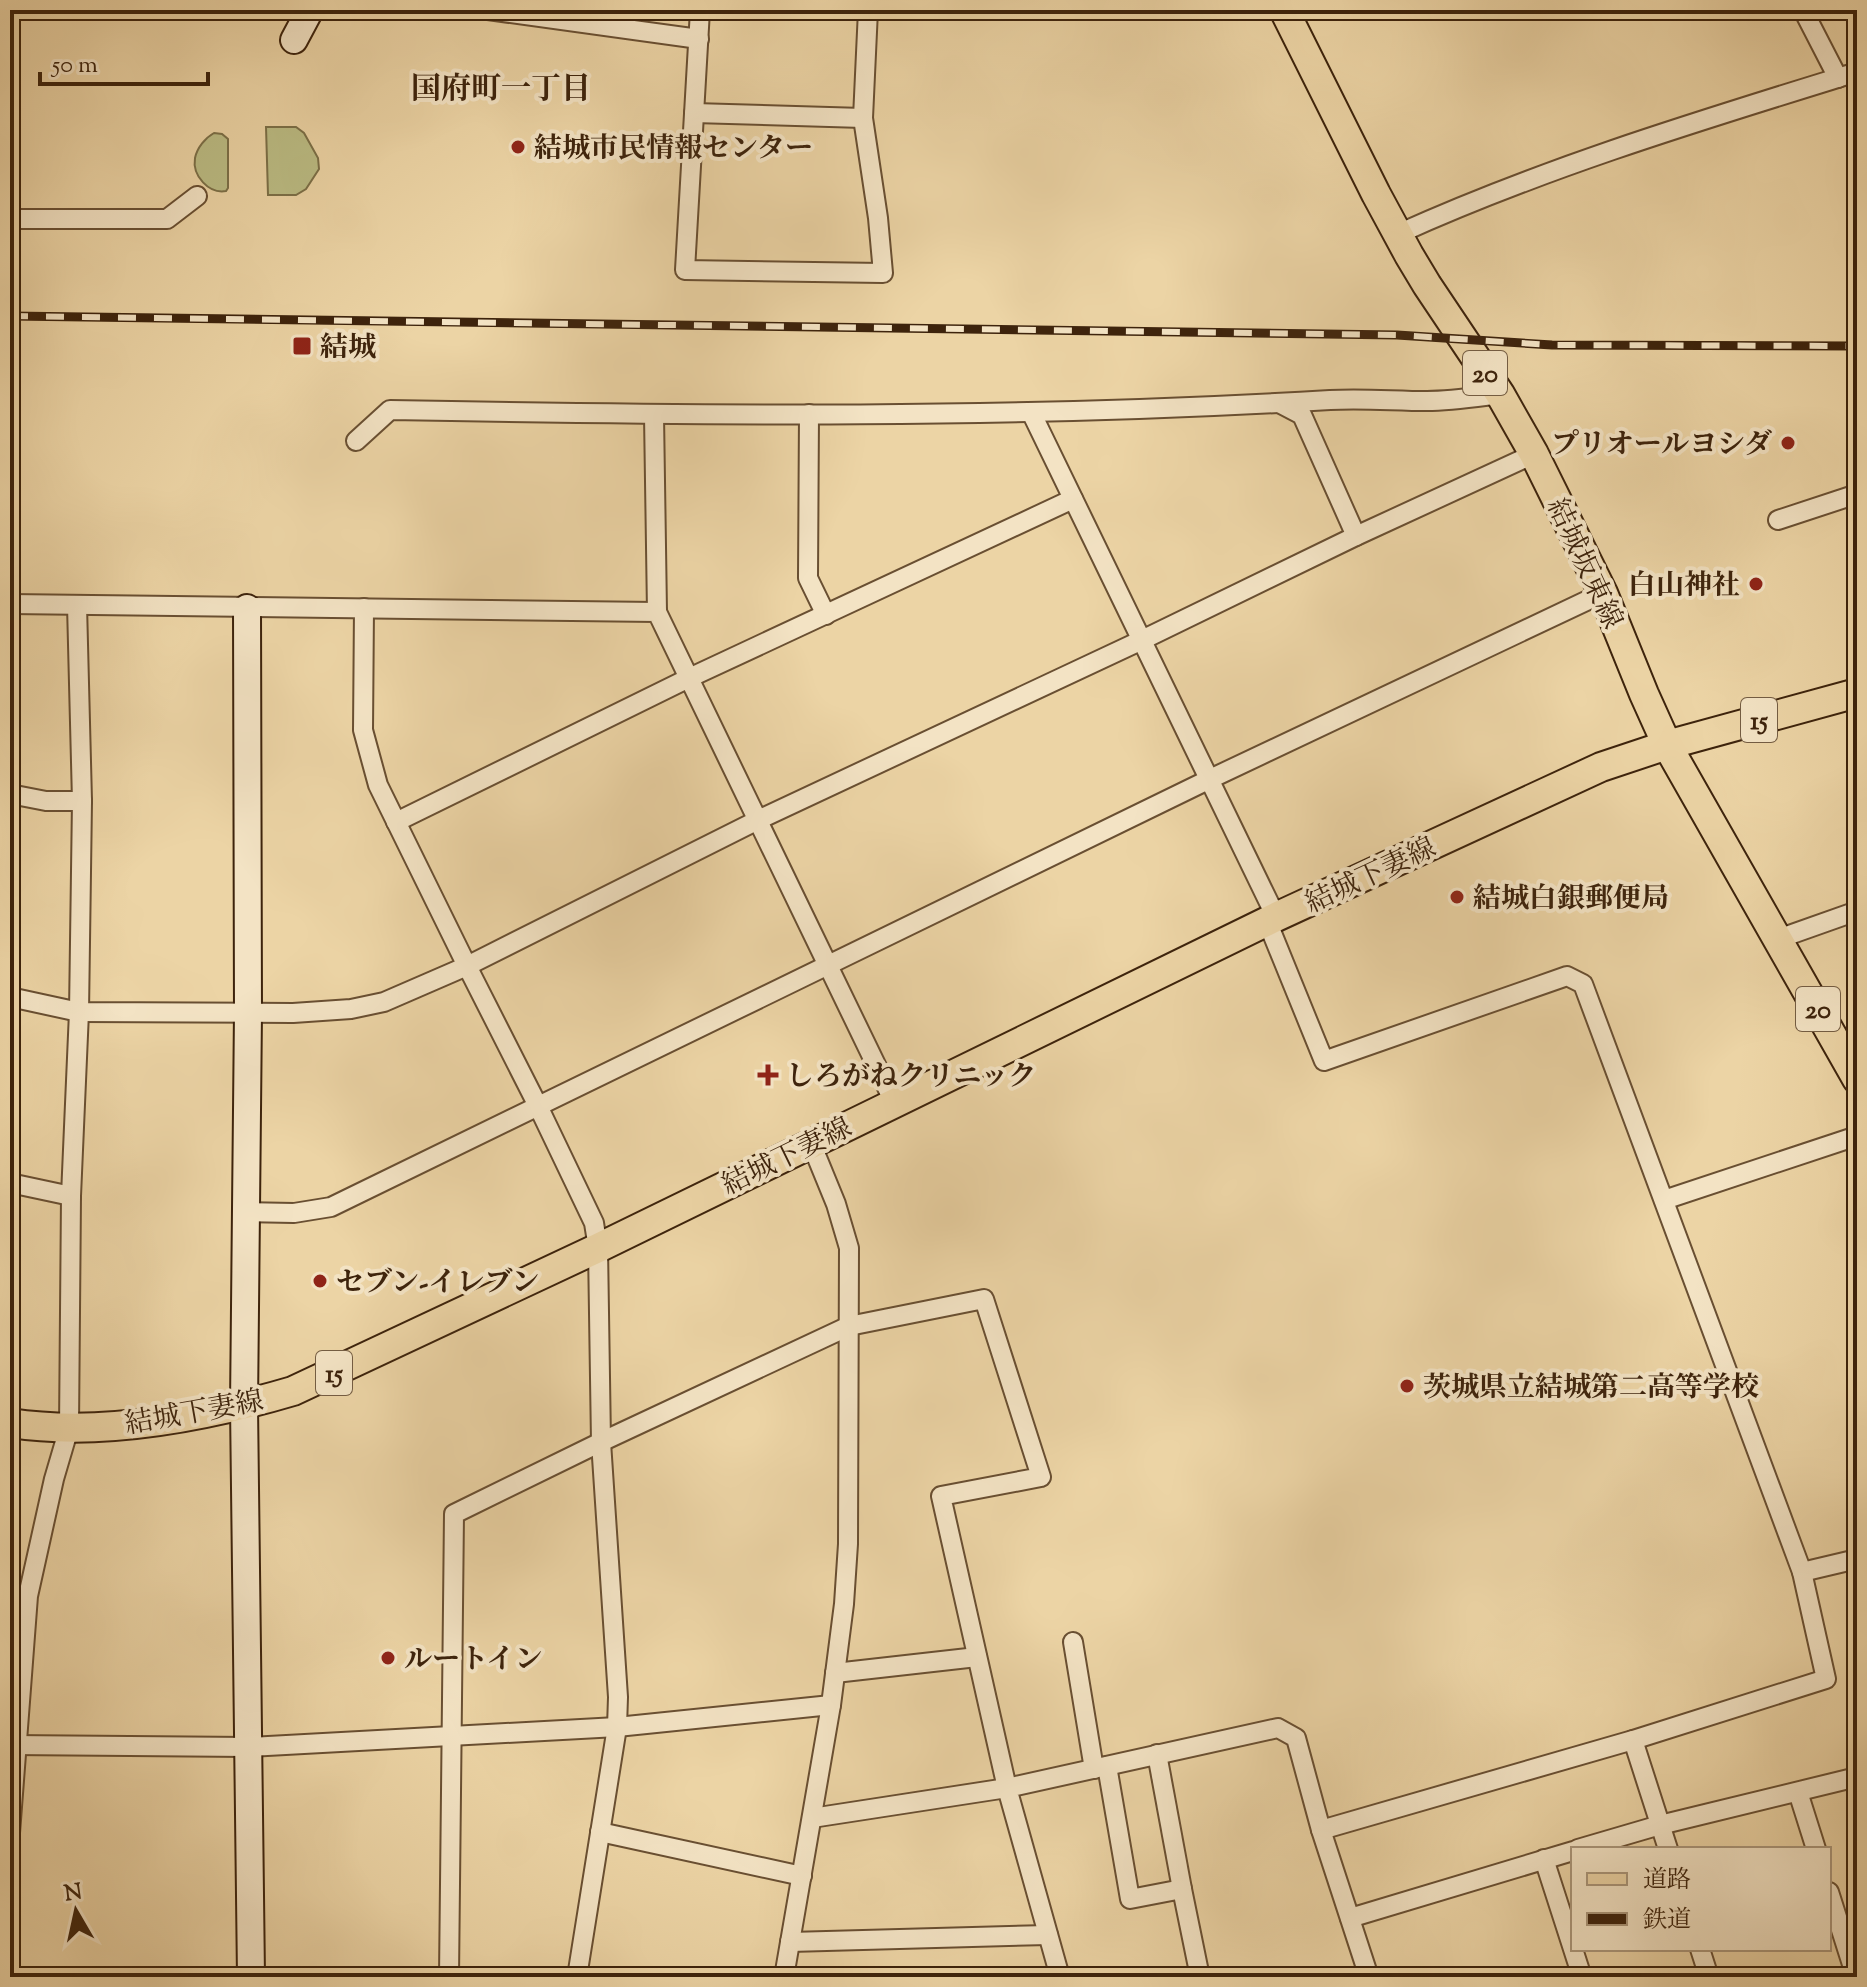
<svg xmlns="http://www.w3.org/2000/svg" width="1867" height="1987" font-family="'Sorts Mill Goudy','Noto Serif JP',serif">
  <rect width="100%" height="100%" fill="#ecd4a5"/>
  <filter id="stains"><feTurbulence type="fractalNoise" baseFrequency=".0025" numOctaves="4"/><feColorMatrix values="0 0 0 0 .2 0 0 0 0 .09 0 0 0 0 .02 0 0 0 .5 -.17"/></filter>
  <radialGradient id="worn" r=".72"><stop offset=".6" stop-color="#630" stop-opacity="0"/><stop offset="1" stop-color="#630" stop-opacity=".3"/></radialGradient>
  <!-- green -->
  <g fill="#bbbc84" stroke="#7c7048" stroke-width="2">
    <polygon points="266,127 296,127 304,133 318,158 319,169 306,189 296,195 268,195"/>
    <path d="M214,133L222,134L228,139V188L226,191C209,194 192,176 195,158C197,148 205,138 214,133Z"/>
  </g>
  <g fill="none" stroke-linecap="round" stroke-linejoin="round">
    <!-- street casing -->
    <g stroke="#694f32" stroke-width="22">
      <g id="street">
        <polyline points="488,10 699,39"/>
        <polyline points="700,10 685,270 883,273 878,218 863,118 868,10"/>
        <polyline points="1803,10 1838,78"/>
        <polyline points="694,113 863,118"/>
        <polyline points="10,219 167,219 197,196"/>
        <path d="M1398,234C1546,167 1702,120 1857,72"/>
        <polyline points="1281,404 1302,415 1356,536"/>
        <polyline points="1031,412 1276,917"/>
        <polyline points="809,414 808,578 826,615"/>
        <polyline points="654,415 657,612"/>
        <path d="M356,441L390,410C704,416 1017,419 1330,400C1362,398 1395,401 1427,401C1451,401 1476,397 1500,394"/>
        <polyline points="1778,520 1857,494"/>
        <polyline points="10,604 657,612 894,1102"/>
        <polyline points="364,608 363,730 378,785 467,966 538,1106 594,1223 598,1248 601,1442 618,1697 617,1727 577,1977"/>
        <polyline points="10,794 46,801 82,801"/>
        <polyline points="396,822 689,678 1073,499"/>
        <polyline points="1267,921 1324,1061 1567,976 1583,984 1802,1572"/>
        <polyline points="1778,939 1857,911"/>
        <polyline points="10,997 79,1012 293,1013 351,1009 384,1002 467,966 758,820 1142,640 1356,536 1534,454"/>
        <polyline points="10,1183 71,1196"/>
        <polyline points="1664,1200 1857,1136"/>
        <polyline points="246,1212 294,1213 331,1207 1210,779 1603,593"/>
        <polyline points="1073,1642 1094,1769"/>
        <polyline points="835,1673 977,1657"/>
        <polyline points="1633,1740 1668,1849"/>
        <polyline points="10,1745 248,1747 617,1727 831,1705"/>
        <polyline points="1157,1754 1182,1889"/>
        <polyline points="1107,1766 1130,1899 1182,1889 1200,1977"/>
        <polyline points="1798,1792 1816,1849"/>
        <polyline points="1321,1830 1633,1740 1826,1679 1802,1572 1857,1559"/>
        <polyline points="600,1832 802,1876"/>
        <polyline points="10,1833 28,1596 54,1479 69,1428 71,1196 79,1012 82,801 77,605"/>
        <polyline points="1578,1849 1660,1825 1857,1777"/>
        <polyline points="1544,1859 1582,1977"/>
        <polyline points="1829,1892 1856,1977"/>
        <polyline points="1350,1918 1573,1851"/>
        <polyline points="790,1942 1048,1935"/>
        <polyline points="1700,1949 1709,1977"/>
        <polyline points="449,1977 454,1514 601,1442 849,1326 984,1299 1041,1477 941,1496 1007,1788 812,1818"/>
        <polyline points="784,1977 831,1705 844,1604 848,1544 849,1248 836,1204 811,1143"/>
        <polyline points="1060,1977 1007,1788 1278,1728 1296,1738 1321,1830 1369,1977"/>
      </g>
    </g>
    <!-- secondary casing -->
    <g stroke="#3d230c" stroke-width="30">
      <g id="secondary">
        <polyline points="294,40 310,10"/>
        <polyline points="247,608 248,1012 244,1406 251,1977"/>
      </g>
    </g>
    <!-- primary casing -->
    <g stroke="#3d230c" stroke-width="32">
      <g id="primary">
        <polyline points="1284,10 1376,194 1409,255 1427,285 1500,394 1534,454 1603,593 1644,694 1667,745 1857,1079"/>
        <path d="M10,1423C101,1437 205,1417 293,1391L598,1248L1276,917L1601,767L1667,745L1857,693"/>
      </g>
    </g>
    <!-- street -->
    <use href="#street" stroke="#f3e3c4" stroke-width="18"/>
    <!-- secondary -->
    <use href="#secondary" stroke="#f3e3c4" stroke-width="26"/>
    <!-- primary -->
    <use href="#primary" stroke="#ecd4a5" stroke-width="28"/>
    <!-- rail casing -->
    <g stroke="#3d230c" stroke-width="9">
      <polyline id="rail" points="10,316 1397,335 1552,345 1857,346"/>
    </g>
    <!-- rail -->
    <use href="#rail" stroke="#f3e3c4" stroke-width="6" stroke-dasharray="18" stroke-linecap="butt"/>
  </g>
  <!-- markers -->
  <g fill="#8f2418" stroke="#f3e3c4" stroke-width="3">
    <circle cx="518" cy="147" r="8"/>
    <rect x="292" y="336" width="20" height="20" rx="4"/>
    <circle cx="1788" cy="443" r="8"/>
    <circle cx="1756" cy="584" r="8"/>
    <circle cx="1457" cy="897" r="8"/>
    <path d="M764 1063h8v8h8v8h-8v8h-8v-8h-8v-8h8z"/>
    <circle cx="320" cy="1281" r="8"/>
    <circle cx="1407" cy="1386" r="8"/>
    <circle cx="388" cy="1658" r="8"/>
  </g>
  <g text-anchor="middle" stroke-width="8" stroke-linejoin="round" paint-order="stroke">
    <!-- shield labels -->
    <g fill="#f3e3c4" stroke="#745d43" stroke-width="2">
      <rect x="1463" y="351" width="44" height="44" rx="6"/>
      <rect x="1741" y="698" width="36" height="44" rx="6"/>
      <rect x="1796" y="987" width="44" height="44" rx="6"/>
      <rect x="316" y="1351" width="36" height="44" rx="6"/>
    </g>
    <g font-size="26" font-weight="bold" fill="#3d230c">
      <text x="1485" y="382">20</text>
      <text x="1759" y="729">15</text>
      <text x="1818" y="1018">20</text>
      <text x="334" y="1382">15</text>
    </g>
    <!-- poi labels -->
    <g font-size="28" font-weight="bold" fill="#3d230c" stroke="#f3e3c4" text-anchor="start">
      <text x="534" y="157">結城市民情報センター</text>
      <text x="320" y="356">結城</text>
      <text x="1772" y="453" text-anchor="end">プリオールヨシダ</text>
      <text x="1740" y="594" text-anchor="end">白山神社</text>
      <text x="1473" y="907">結城白銀郵便局</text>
      <text x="786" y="1085">しろがねクリニック</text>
      <text x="336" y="1291">セブン-イレブン</text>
      <text x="1423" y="1396">茨城県立結城第二高等学校</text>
      <text x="404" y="1668">ルートイン</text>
    </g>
    <!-- street labels -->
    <g font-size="28" fill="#3d230c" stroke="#f3e3c4">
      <text transform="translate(1586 563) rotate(65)" y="10">結城坂東線</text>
      <text transform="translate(1370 874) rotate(-25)" y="10">結城下妻線</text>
      <text transform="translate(786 1155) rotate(-26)" y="10">結城下妻線</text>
      <text transform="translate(194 1411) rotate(-10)" y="10">結城下妻線</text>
    </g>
    <!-- neighbourhood labels -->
    <g font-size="30" font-weight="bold" fill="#3d230c" stroke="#f3e3c4">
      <text x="501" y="98">国府町一丁目</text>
    </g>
  </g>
  <!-- margin -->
  <rect width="1867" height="1987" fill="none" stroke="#ecd4a5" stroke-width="40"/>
  <rect x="12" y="12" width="1843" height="1963" fill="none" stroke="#3d230c" stroke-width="4"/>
  <rect x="20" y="20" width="1827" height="1947" fill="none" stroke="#3d230c" stroke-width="2"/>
  <!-- legend -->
  <rect x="1571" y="1847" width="260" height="104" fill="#f3e3c4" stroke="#aa967a" stroke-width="2"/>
  <rect x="1587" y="1873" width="40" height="12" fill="#ecd4a5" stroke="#aa967a" stroke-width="2"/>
  <text x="1643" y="1887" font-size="24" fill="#3d230c">道路</text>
  <rect x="1587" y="1913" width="40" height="12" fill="#3d230c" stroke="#aa967a" stroke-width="2"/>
  <text x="1643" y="1927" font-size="24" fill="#3d230c">鉄道</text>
  <!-- north arrow -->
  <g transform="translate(76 1911) rotate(351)" stroke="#f3e3c4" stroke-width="6" paint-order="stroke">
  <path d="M0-6L14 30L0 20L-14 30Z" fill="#3d230c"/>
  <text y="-12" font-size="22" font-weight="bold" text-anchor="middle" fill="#3d230c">N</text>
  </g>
  <!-- scale -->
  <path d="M40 72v12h168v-12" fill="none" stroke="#3d230c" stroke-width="4"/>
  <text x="52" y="72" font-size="24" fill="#3d230c" stroke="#f3e3c4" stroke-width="6" paint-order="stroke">50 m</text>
  <rect width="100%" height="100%" filter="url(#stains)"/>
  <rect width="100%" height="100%" fill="url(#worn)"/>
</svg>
